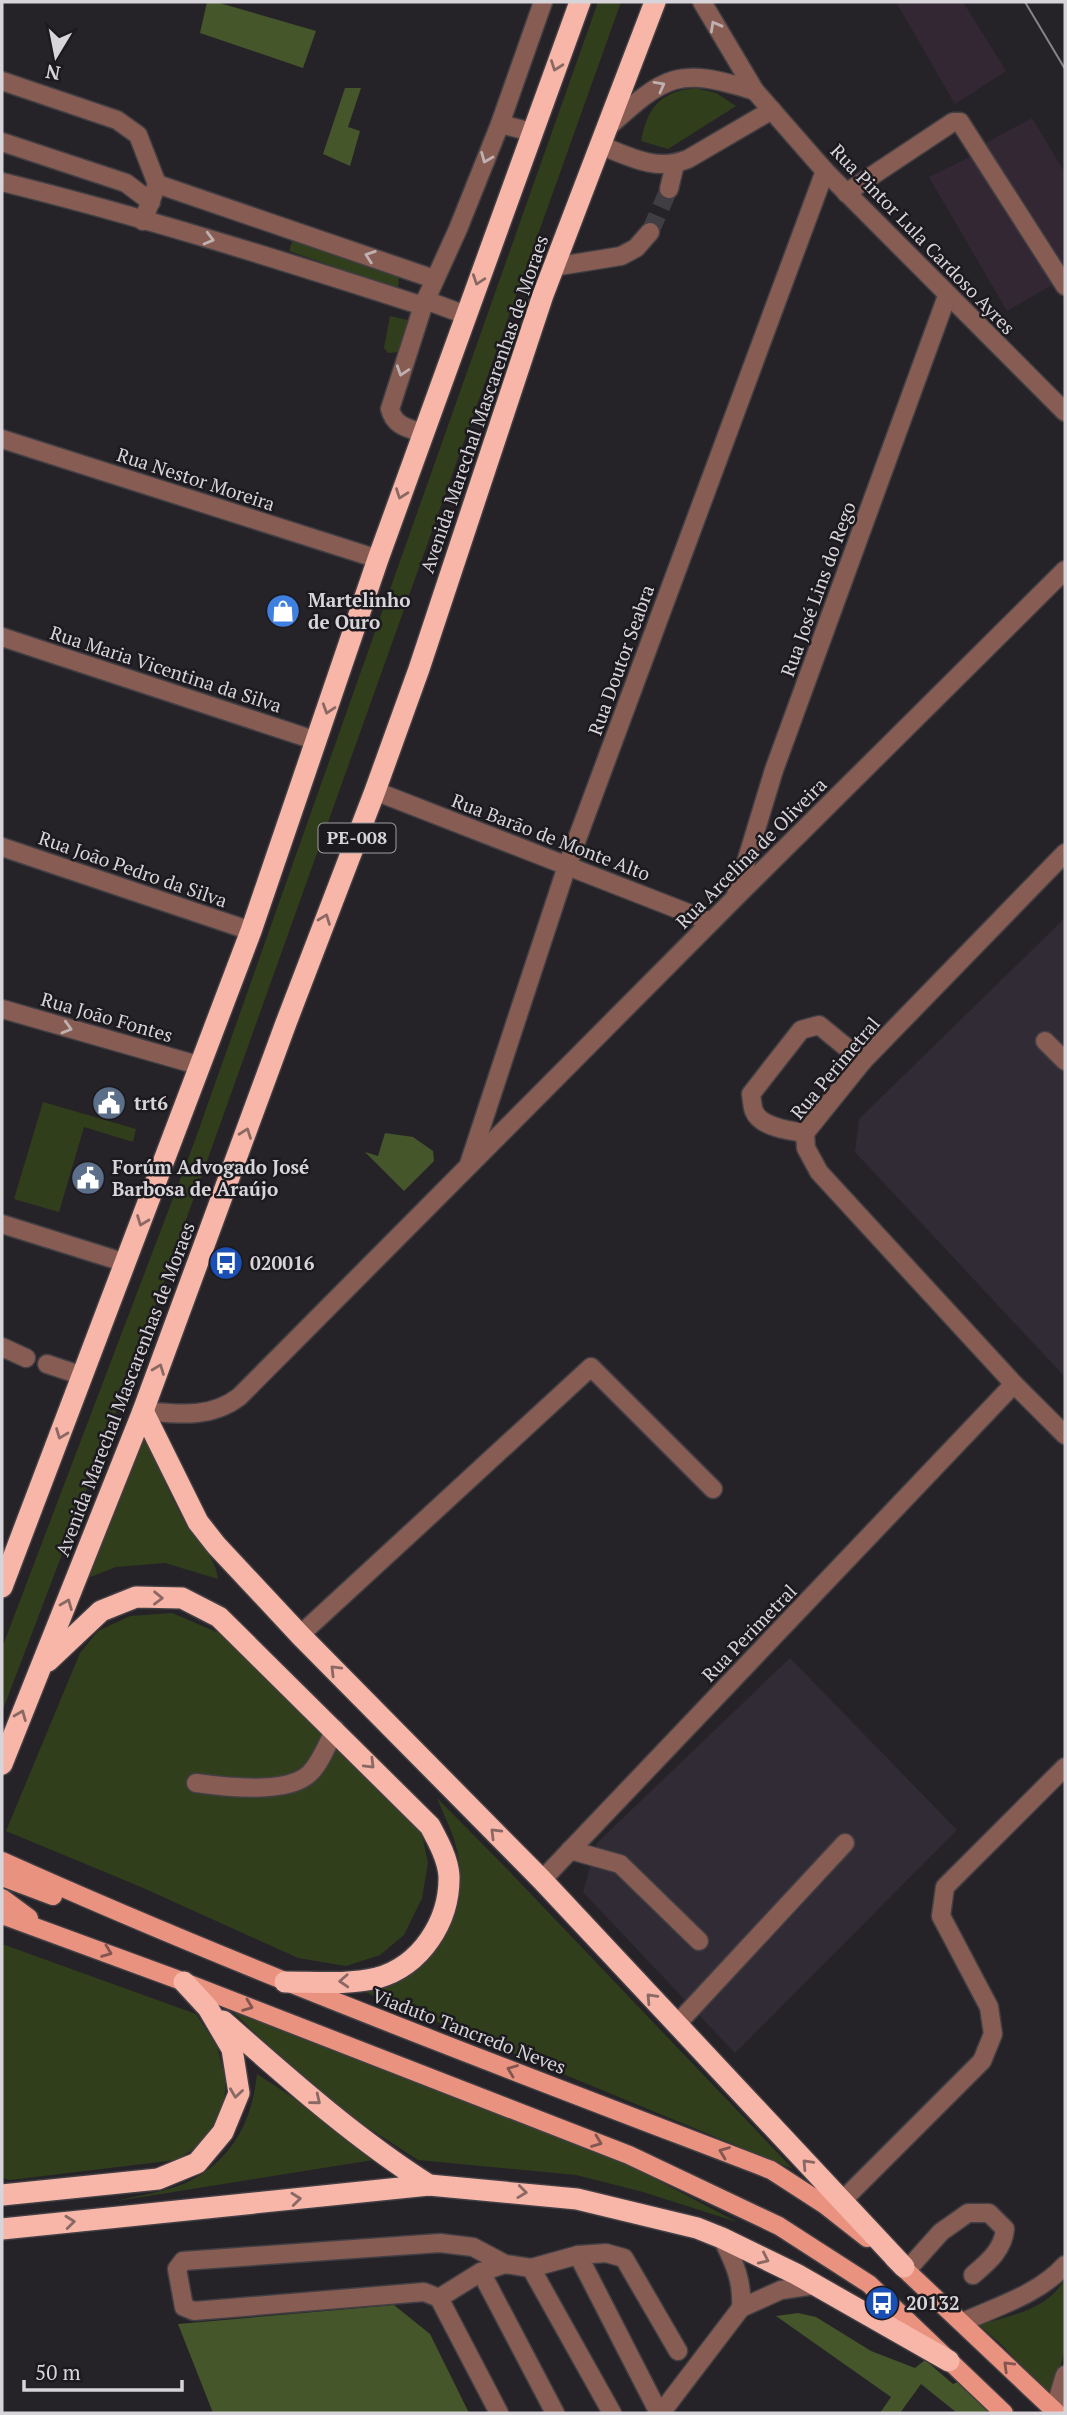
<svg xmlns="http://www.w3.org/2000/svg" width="1067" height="2415" font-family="'PT Serif',serif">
  <rect width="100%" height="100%" fill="#262328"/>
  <!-- commercial -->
  <g fill="#332734">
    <polygon points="896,2 963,2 1006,71 955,104"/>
    <polygon points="1032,118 1065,173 1065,276 982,145"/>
    <polygon points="972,156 1052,285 1007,311 929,177"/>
  </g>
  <!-- built -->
  <g fill="#312b35">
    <polygon points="1065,918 1065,1377 855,1152 859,1119"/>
    <polygon points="790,1658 957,1830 735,2053 583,1892 597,1843"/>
  </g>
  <!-- green -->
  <g fill="#303e1c">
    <polygon points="598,2 621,2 137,1357 2,1712 2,1648 194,1143"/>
    <path d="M695,88L716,93L736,106L668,149L641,141C647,108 660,92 695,88Z"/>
    <polygon points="294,235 399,275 398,289 289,251"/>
    <polygon points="390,316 411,321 409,351 388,353 384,348"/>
    <polygon points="43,1102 136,1129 133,1142 84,1127 59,1212 14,1199"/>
    <path d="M142,1427C156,1461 169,1496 188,1527C200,1547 215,1555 218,1579L165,1563L116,1567L85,1579Z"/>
    <polygon points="172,1613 219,1633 421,1830 428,1863 422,1898 404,1935 380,1955 346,1966 298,1958 141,1887 6,1831 80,1653 98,1631 130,1616"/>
    <path d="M437,1798L508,1870L793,2169L360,1990C371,1988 386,1987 397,1982C444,1958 471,1894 455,1843C451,1828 443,1813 437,1798Z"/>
    <polygon points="2,1944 196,2014 217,2046 226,2081 224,2102 214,2129 197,2147 176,2160 10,2180 2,2178"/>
    <polygon points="230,2009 627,2164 737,2222 643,2192 576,2175 418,2160 361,2123 287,2064"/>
    <path d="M257,2074L386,2158L117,2201C139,2195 165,2192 186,2183C231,2161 252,2123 257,2074Z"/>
    <path d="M1065,2278V2349L1051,2398L1001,2344L979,2325C1011,2315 1049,2310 1065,2278Z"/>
  </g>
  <!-- forest -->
  <g fill="#44562a">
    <polygon points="207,2 216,2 316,31 303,68 200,33"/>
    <polygon points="345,88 361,88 348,127 360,131 350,166 323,154"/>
    <polygon points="385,1133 413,1137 433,1151 434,1161 404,1191 365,1152 378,1156"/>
    <polygon points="394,2305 430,2334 469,2413 213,2413 178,2324"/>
    <polygon points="798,2313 816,2317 871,2351 915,2368 925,2360 953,2384 960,2381 990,2413 957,2413 921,2384 900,2413 880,2413 891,2397 776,2316"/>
  </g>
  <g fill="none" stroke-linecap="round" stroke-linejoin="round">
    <!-- minor-tunnel -->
    <polyline stroke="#413e43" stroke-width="18" stroke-dasharray="18 9" stroke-linecap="butt" points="650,232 669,189"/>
    <!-- minor casing -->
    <g stroke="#423f44" stroke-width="21">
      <g id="minor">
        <polyline points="702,2 755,91 825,171 1065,412"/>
        <polyline points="2,81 117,120 138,135 157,184 143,221"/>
        <polyline points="500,124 532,132"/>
        <path d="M607,128C666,75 677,66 755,91"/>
        <polyline points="2,142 126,183 151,202"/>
        <path d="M600,145C630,157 657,172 688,159L772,110"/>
        <path d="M2,182C144,217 284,261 423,306"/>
        <polyline points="157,184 434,279"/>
        <polyline points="669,189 675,164"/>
        <polyline points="846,193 953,122 960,122 1065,286"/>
        <polyline points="553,267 621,256 636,248 650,232"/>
        <polyline points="425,300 466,315"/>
        <path d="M423,433C408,428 394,426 390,409L423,306L458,229L500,124L543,2"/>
        <polyline points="2,439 378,559"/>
        <polyline points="2,637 317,741"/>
        <polyline points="375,791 711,922"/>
        <polyline points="2,847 251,931"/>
        <polyline points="1065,853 863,1061 805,1133 806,1148 819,1172 1014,1384 1065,1435"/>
        <polyline points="736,895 774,770 947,296"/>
        <polyline points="2,1009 201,1066"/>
        <polyline points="1045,1041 1065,1061"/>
        <path d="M805,1133C790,1131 760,1127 754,1111C752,1106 752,1099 751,1094L801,1030L819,1025L863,1061"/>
        <polyline points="469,1164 567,866 825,171"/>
        <polyline points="2,1224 126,1263"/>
        <polyline points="2,1347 26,1358"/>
        <polyline points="47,1364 83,1376"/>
        <path d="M143,1411C178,1414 210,1419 239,1397L735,898L1065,570"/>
        <polyline points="300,1635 591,1367 713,1489"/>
        <path d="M196,1783C225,1787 288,1795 310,1773C321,1762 328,1743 335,1729"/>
        <polyline points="570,1850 620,1864 699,1941"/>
        <polyline points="542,1880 1014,1384"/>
        <polyline points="677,2024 845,1843"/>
        <polyline points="842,2201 982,2061 993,2034 989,2007 941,1916 945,1887 1065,1767"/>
        <path d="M722,2238C734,2262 743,2281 741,2308"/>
        <polyline points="505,2264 481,2272 555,2413"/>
        <polyline points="531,2268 578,2255"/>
        <path d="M907,2270L941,2232L968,2213H989L1005,2229C1003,2250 988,2262 973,2275"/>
        <polyline points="439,2298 481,2272"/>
        <path d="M963,2322C998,2306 1039,2294 1065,2265"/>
        <polyline points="1054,2411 1065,2375"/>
        <polyline points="499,2413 439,2298 424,2292 194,2311 184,2307 177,2269 183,2261 440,2243 473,2247 505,2264 531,2268 612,2413"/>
        <polyline points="659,2413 578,2255 606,2253 624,2258 678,2351"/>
        <polyline points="661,2413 741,2308 781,2290 815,2285"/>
      </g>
    </g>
    <!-- major casing -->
    <g stroke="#423f44" stroke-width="21">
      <g id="major">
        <path d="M2,1861C254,1974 513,2071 771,2170L825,2205L867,2238"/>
        <polyline points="2,1877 53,1896"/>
        <polyline points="2,1898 29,1918"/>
        <polyline points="2,1915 179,1980 629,2155 779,2226 869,2284 1004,2413"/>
        <polyline points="894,2259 1057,2413"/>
      </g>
    </g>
    <!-- highway casing -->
    <g stroke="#423f44" stroke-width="24">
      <g id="highway">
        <polyline points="143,1411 198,1522 216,1545 300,1635 542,1880 904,2267"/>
        <polyline points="2,1587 251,931 378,559 580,2"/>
        <path d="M48,1661L101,1611L136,1597L182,1598L219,1617L430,1826C438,1841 448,1859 449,1876C450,1921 421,1966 377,1978C348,1985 315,1982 285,1982"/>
        <polyline points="2,1764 143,1411 286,1023 375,791 419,669 543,295 655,2"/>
        <path d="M223,2021C289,2079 355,2138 429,2185"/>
        <polyline points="2,2195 158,2179 197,2163 223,2132 239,2093 232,2049 208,2008 184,1982"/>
        <polyline points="2,2229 429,2185 577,2199 697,2228 722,2238 796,2274 949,2361"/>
      </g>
    </g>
    <!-- minor -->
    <use href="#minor" stroke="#875c53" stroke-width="18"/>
    <!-- major -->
    <use href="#major" stroke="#ea9280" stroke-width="18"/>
    <!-- highway -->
    <use href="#highway" stroke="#f7b6a8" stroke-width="21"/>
    <!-- tram -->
    <polyline stroke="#868488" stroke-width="2" points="1025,2 1065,69"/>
  </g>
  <!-- one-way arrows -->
  <defs><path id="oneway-chevron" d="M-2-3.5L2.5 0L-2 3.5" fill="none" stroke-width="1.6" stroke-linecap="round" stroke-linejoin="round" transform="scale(1.75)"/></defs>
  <g stroke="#bfb1b1">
    <use href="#oneway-chevron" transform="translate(715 26) rotate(-119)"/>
    <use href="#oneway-chevron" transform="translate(660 86) rotate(-29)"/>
    <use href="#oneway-chevron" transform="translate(486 158) rotate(112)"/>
    <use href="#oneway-chevron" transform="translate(209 239) rotate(15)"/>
    <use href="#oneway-chevron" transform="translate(370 256) rotate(-161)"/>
    <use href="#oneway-chevron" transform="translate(402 371) rotate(108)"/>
    <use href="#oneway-chevron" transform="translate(67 1028) rotate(16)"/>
  </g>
  <g stroke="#8a6864">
    <use href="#oneway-chevron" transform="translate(556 66) rotate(110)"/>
    <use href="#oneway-chevron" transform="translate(478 280) rotate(109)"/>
    <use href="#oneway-chevron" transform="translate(401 494) rotate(110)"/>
    <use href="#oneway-chevron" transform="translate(328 709) rotate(108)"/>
    <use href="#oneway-chevron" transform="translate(325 919) rotate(-69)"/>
    <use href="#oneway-chevron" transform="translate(246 1133) rotate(-70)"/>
    <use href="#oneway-chevron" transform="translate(142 1221) rotate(111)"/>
    <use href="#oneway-chevron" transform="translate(159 1369) rotate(-69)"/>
    <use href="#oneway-chevron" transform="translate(61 1434) rotate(111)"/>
    <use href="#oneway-chevron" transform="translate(158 1598) rotate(1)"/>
    <use href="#oneway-chevron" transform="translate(67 1604) rotate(-68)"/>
    <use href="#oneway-chevron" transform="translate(335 1670) rotate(-135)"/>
    <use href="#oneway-chevron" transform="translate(21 1715) rotate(-68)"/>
    <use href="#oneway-chevron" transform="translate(370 1764) rotate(45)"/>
    <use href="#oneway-chevron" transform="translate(495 1833) rotate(-135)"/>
    <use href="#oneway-chevron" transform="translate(344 1981) rotate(177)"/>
    <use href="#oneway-chevron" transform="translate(651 1998) rotate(-133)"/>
    <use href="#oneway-chevron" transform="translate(236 2093) rotate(98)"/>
    <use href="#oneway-chevron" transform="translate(316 2100) rotate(39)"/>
    <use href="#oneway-chevron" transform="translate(807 2164) rotate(-133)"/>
    <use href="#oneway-chevron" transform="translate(522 2192) rotate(7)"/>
    <use href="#oneway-chevron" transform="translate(296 2199) rotate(-6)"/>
    <use href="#oneway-chevron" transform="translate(70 2222) rotate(-6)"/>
    <use href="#oneway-chevron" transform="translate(764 2259) rotate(25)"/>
  </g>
  <g stroke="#845650">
    <use href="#oneway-chevron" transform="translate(107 1952) rotate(21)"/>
    <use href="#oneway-chevron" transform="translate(248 2006) rotate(21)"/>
    <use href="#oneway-chevron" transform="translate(512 2070) rotate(-159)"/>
    <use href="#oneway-chevron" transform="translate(597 2142) rotate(21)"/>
    <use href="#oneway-chevron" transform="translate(724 2152) rotate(-159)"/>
    <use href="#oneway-chevron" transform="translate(1008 2366) rotate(-136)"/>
  </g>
  <!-- icons -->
  <defs>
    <g id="shop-disc" transform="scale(1.75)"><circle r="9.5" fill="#3f7fe0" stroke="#1d1a1f"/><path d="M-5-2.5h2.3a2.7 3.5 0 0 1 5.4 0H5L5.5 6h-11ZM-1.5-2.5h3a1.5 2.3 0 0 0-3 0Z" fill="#fff"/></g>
    <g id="civic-disc" transform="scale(1.75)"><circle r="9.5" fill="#5c6f8a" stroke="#1d1a1f"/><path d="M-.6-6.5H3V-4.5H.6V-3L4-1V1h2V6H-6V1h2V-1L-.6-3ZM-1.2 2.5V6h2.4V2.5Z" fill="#fff"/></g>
    <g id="bus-disc" transform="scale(1.75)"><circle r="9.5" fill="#1a4fb4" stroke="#1d1a1f"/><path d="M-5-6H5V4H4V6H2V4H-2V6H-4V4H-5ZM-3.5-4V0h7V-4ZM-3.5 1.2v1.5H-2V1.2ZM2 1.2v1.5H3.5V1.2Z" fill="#fff"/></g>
  </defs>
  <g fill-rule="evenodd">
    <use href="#shop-disc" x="283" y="611"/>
    <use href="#civic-disc" x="109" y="1103"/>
    <use href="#civic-disc" x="88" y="1178"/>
    <use href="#bus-disc" x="226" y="1263"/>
    <use href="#bus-disc" x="882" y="2303"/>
  </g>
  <g text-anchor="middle" stroke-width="5" stroke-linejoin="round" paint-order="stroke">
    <!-- shield labels -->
    <rect fill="#1d1a1f" stroke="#9f9da1" stroke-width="2" x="318.5" y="823.5" width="77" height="29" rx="5"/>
    <g font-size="18" font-weight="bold" fill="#d7d5d9">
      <text x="357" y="844">PE-008</text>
    </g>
    <!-- street labels -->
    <g font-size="19" fill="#d7d5d9" stroke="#1d1a1f">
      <text transform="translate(923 239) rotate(46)" y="7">Rua Pintor Lula Cardoso Ayres</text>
      <text transform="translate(484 404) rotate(-71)" y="7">Avenida Marechal Mascarenhas de Moraes</text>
      <text transform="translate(196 479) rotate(18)" y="7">Rua Nestor Moreira</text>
      <text transform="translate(818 589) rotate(-70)" y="7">Rua José Lins do Rego</text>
      <text transform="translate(621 660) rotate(-70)" y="7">Rua Doutor Seabra</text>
      <text transform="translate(166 669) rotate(18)" y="7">Rua Maria Vicentina da Silva</text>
      <text transform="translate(551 837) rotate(21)" y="7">Rua Barão de Monte Alto</text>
      <text transform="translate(751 853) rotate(-45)" y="7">Rua Arcelina de Oliveira</text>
      <text transform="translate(133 869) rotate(19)" y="7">Rua João Pedro da Silva</text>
      <text transform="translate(107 1017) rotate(16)" y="7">Rua João Fontes</text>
      <text transform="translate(835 1068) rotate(-50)" y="7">Rua Perimetral</text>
      <text transform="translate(125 1389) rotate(-69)" y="7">Avenida Marechal Mascarenhas de Moraes</text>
      <text transform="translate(749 1633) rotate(-46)" y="7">Rua Perimetral</text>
      <text transform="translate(469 2031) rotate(21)" y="7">Viaduto Tancredo Neves</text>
    </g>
    <!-- poi labels -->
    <g font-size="19" font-weight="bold" fill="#d7d5d9" stroke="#1d1a1f" text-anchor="start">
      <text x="308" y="607">Martelinho<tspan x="308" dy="22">de Ouro</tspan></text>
      <text x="134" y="1110">trt6</text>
      <text x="112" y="1174">Forúm Advogado José<tspan x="112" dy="22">Barbosa de Araújo</tspan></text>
      <text x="250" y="1270">020016</text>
      <text x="906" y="2310">20132</text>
    </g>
  </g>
  <!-- border -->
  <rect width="1067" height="2415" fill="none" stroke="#d7d5d9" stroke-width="7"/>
  <!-- north arrow -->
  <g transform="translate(56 56) rotate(190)" stroke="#1d1a1f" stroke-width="5" paint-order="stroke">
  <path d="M0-5L12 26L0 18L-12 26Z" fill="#d7d5d9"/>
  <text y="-10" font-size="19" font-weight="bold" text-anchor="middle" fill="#d7d5d9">N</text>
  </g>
  <!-- scale -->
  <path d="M24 2380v10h158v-10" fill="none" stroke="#d7d5d9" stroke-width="3.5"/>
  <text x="35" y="2380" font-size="21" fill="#d7d5d9" stroke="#1d1a1f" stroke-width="5" paint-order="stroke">50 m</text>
</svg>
